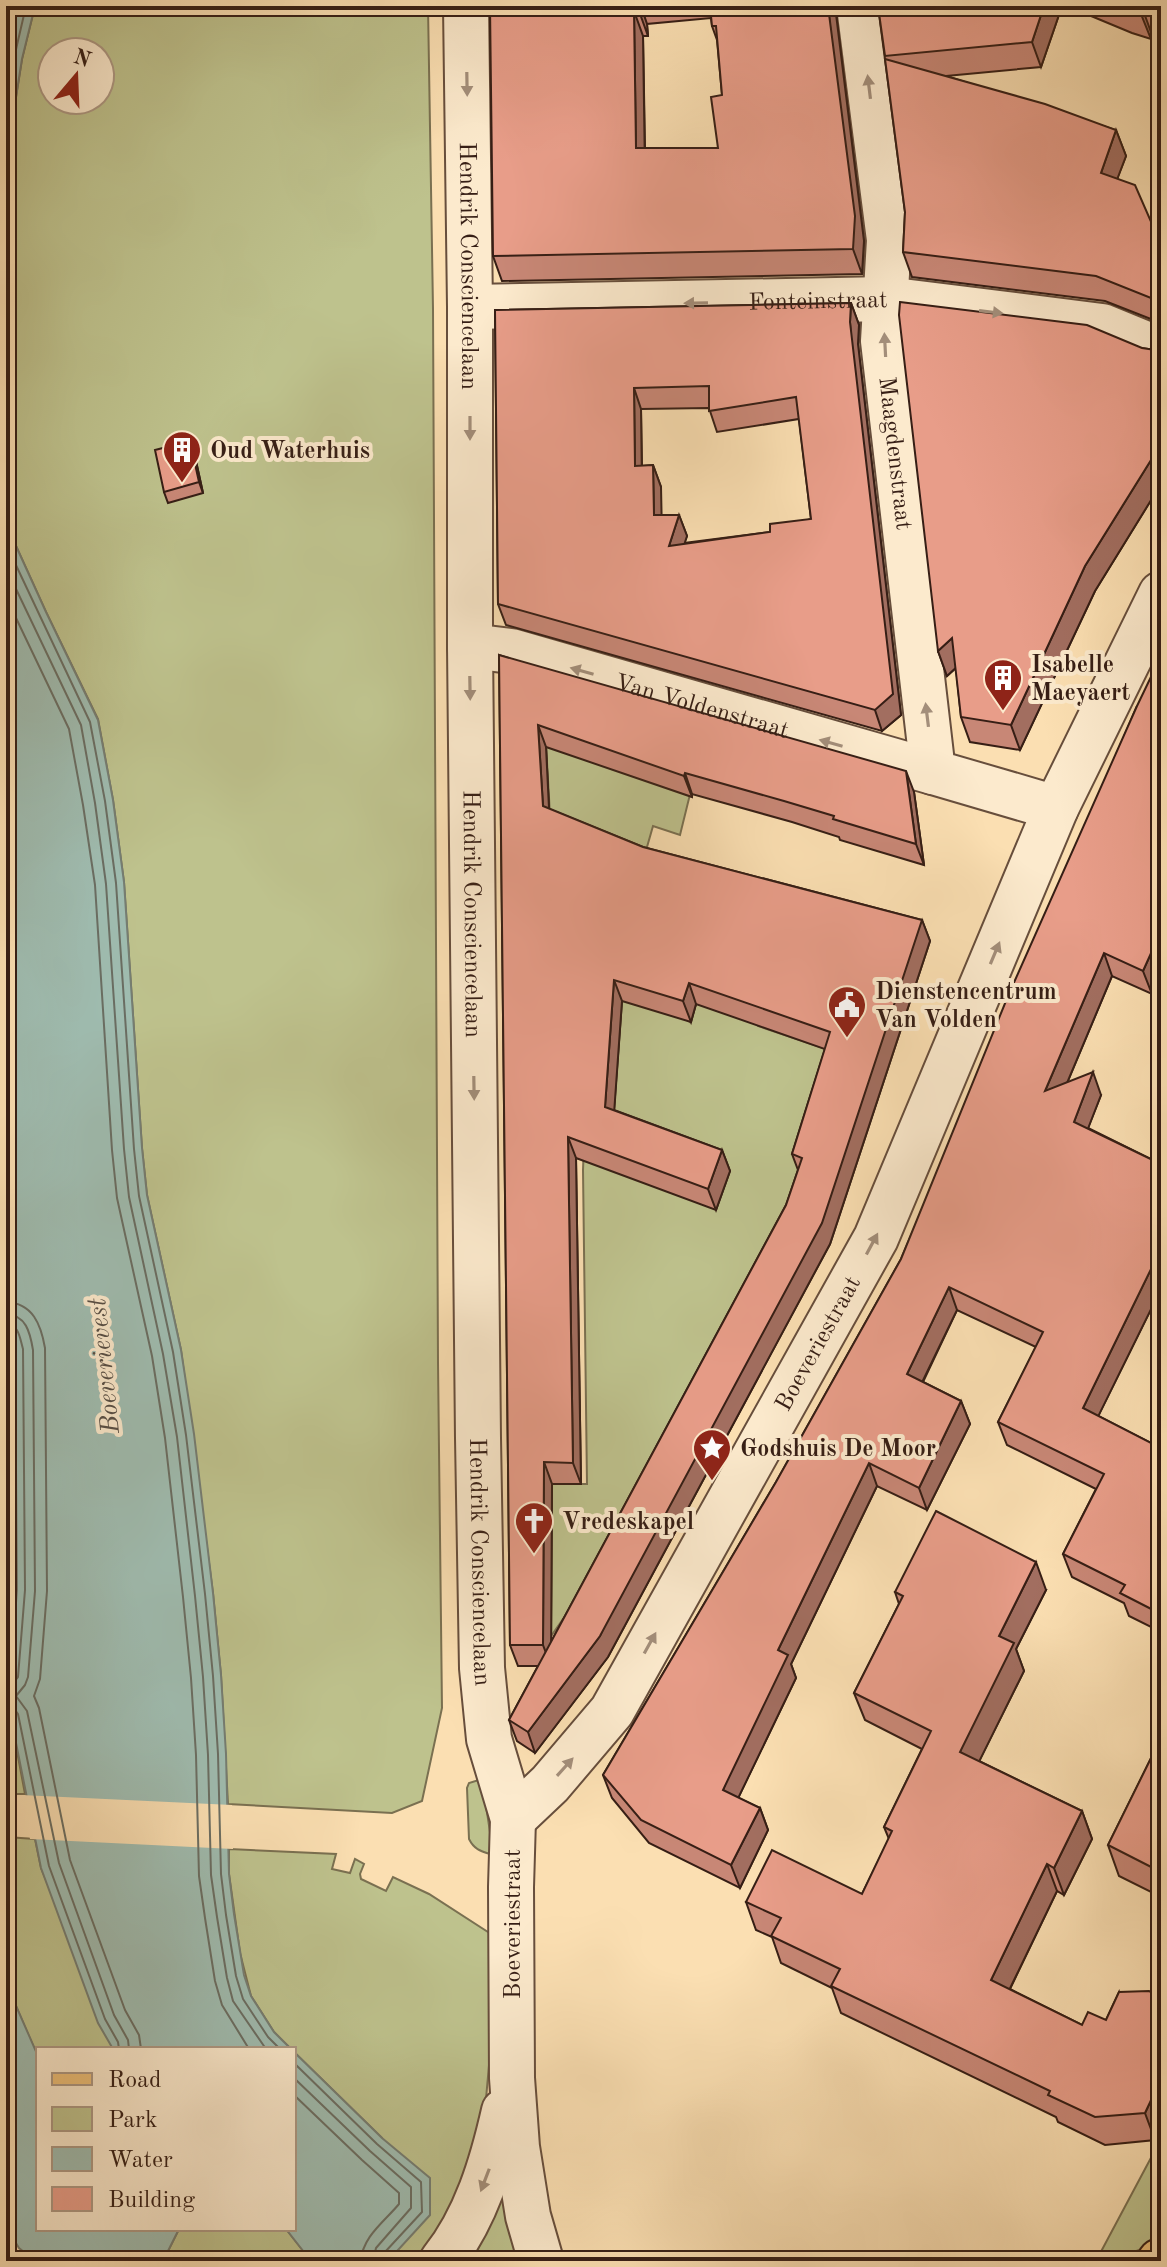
<svg xmlns="http://www.w3.org/2000/svg" width="1167" height="2267" font-family="'Old Standard TT',serif">
  <rect width="100%" height="100%" fill="#fbdfb2"/>
  <filter id="stains"><feTurbulence type="fractalNoise" baseFrequency=".0025" numOctaves="4"/><feColorMatrix values="0 0 0 0 .2 0 0 0 0 .09 0 0 0 0 .02 0 0 0 .5 -.17"/></filter>
  <radialGradient id="worn" r=".72"><stop offset=".6" stop-color="#630" stop-opacity="0"/><stop offset="1" stop-color="#630" stop-opacity=".3"/></radialGradient>
  <!-- green -->
  <g fill="#bec28d" stroke="#7a7051" stroke-width="2" fill-rule="evenodd">
    <path d="M35,6H428L433,309L438,1363L442,1708L422,1801L392,1813L228,1804L221,1675L213,1593L181,1350L147,1195L142,1148L124,882L113,800L98,719L46,612L6,524V160L22,59ZM52,52H100V100H52Z"/>
    <polygon points="545,727 696,770 680,835 653,826 643,861 551,833"/>
    <polygon points="723,924 758,1026 838,1053 806,1189 570,1609 549,1639 516,1479 553,1479 554,1484 587,1484 583,1170 586,1096 606,958 690,1022"/>
    <polygon points="6,1320 15,1350 17,1590 8,1703 25,1794 8,1794 6,1793"/>
    <path d="M482,1779L490,1832V1854C480,1851 474,1849 469,1839L467,1788L469,1783Z"/>
    <polygon points="6,1837 35,1839 41,1868 115,2049 38,2049 37,2055 6,1983"/>
    <polygon points="229,1849 336,1854 332,1869 350,1873 355,1859 364,1864 360,1874 361,1879 386,1891 393,1877 429,1894 491,1934 490,2054 485,2110 451,2215 421,2261 388,2261 382,2138 294,2052 294,2049 291,2049 274,2032 251,1996 240,1953 229,1874"/>
    <polygon points="1161,2139 1161,2242 1109,2261 1096,2261"/>
    <polygon points="502,2187 519,2261 462,2261"/>
    <polygon points="179,2229 286,2229 311,2261 163,2261"/>
  </g>
  <!-- water -->
  <g fill="#9fbcb0" stroke="#757d72" stroke-width="2">
    <polygon points="6,6 35,6 22,59 6,160"/>
    <polygon points="6,524 46,612 98,720 113,800 124,882 142,1148 147,1195 181,1350 194,1434 213,1593 221,1675 226,1754 229,1874 234,1914 244,1975 251,1996 274,2032 291,2049 113,2049 98,2023 41,1868 8,1703 17,1590 15,1350 6,1320"/>
    <polygon points="6,1983 38,2056 38,2229 179,2229 163,2261 35,2261 19,2248 6,2227"/>
    <polygon points="294,2052 382,2138 430,2178 430,2215 388,2261 311,2261 286,2229 294,2229"/>
  </g>
  <!-- pier -->
  <polygon fill="#fbdfb2" points="21,1795 232,1805 233,1849 30,1839"/>
  <g fill="none" stroke-linecap="round" stroke-linejoin="round">
    <!-- shore -->
    <g stroke="#6a6d62" stroke-width="2">
      <polyline points="6,112 14,58 26,6"/>
      <polyline points="6,544 90,722 105,801 116,883 134,1149 139,1196 173,1352 186,1435 205,1594 213,1676 218,1754 221,1874 226,1915 236,1976 243,1999 268,2037 280,2049"/>
      <polyline points="6,568 81,725 95,803 106,884 124,1149 129,1197 163,1354 177,1437 195,1596 203,1677 208,1755 211,1875 217,1917 227,1978 233,2001 266,2049"/>
      <polyline points="6,597 69,729 83,805 95,885 112,1150 117,1198 152,1356 165,1438 183,1597 191,1678 196,1755 199,1876 205,1918 215,1981 222,2005 249,2049"/>
      <path d="M6,1302C33,1303 41,1325 45,1348L47,1591L40,1679L34,1696L39,1708L70,1860L125,2010L139,2035L141,2049"/>
      <path d="M6,1314C26,1315 30,1332 33,1350L35,1591L28,1677L25,1685L16,1696L27,1711L59,1863L114,2015L128,2040L129,2049"/>
      <path d="M6,1324C19,1324 20,1339 23,1349L25,1590L18,1677L13,1683L6,1685"/>
      <polyline points="6,1706 13,1707 18,1714 49,1866 105,2019 118,2042 119,2049"/>
      <polyline points="294,2063 377,2144 421,2182 422,2212 385,2252 383,2261"/>
      <polyline points="294,2078 370,2151 411,2187 411,2208 376,2248 373,2261"/>
      <path d="M294,2095L362,2160L399,2193V2204C385,2221 362,2237 361,2261"/>
    </g>
    <!-- minor casing -->
    <g stroke="#674e3c" stroke-width="48">
      <g id="minor">
        <path id="s1" d="M466,6L470,307V646L478,1438L482,1668L489,1739L513,1819L511,1887L512,2078L517,2147L528,2216L541,2261"/>
        <path id="s2" d="M859,6L889,240L883,341L933,772L1056,808"/>
        <path id="s3" d="M470,307L886,299L1102,326L1161,350"/>
        <path id="s4" d="M470,646L511,651L933,772"/>
        <path id="s5" d="M513,1819L550,1784L612,1711L876,1238L1056,808L1161,594"/>
        <path d="M442,2261C476,2218 492,2164 504,2111"/>
      </g>
    </g>
    <!-- major casing -->
    <g stroke="#361e15" stroke-width="48">
      <polyline id="major" points="1160,2261 1161,2261"/>
    </g>
    <!-- minor -->
    <use href="#minor" stroke="#fceacd" stroke-width="44"/>
    <!-- major -->
    <use href="#major" stroke="#eec079" stroke-width="44"/>
  </g>
  <!-- wall -->
  <g fill="#c88776" stroke="#361e15" stroke-width="2" fill-rule="evenodd">
    <path d="M490,6H835L864,241L862,274L502,281L493,256ZM711,18L712,26L717,40L722,95L718,148H645L643,36H648L647,24Z"/>
    <polygon points="878,6 1062,6 1041,67 946,76 1116,130 1126,156 1117,179 1152,224 1161,197 1161,323 1105,301 912,277 903,252 905,212"/>
    <polygon points="1067,6 1161,6 1161,38 1152,35 1151,39 1132,33"/>
    <path d="M851,303L859,325L858,344L901,715L882,731L506,625L498,604L495,310ZM709,408L717,432L799,419L811,519L770,532L684,543L687,536L679,515H661V487L653,465L642,466L641,409Z"/>
    <polygon points="1161,347 1161,484 1095,591 1020,750 970,742 961,717 956,668 947,676 938,651 1142,348 1155,350"/>
    <polygon points="190,441 194,452 203,493 168,503 164,492"/>
    <path d="M499,655L914,792L924,865L840,840L839,837L792,822L692,794V797L546,747L549,809L643,847L922,920L930,941L830,1244L608,1657L535,1753L517,1741L509,1720L538,1666H518L510,1645ZM622,1001L691,1022L696,1004L825,1049L792,1154L798,1170L786,1205L551,1642L552,1484H581L576,1158L716,1210L730,1171L722,1150L614,1110Z"/>
    <polygon points="1137,706 1152,994 1112,976 1067,1083 1101,1095 1088,1128 1161,1164 1161,1289 1098,1416 1161,1448 1161,1632 1129,1616 1124,1603 1072,1577 1063,1554 1096,1489 1007,1445 998,1422 1036,1347 957,1310 923,1382 961,1401 970,1424 927,1510 877,1486 791,1664 796,1678 738,1798 760,1808 768,1830 740,1888 649,1843 612,1798 603,1775 776,1482 901,1259"/>
    <polygon points="1046,1590 1016,1649 1024,1671 979,1761 1082,1811 1092,1839 1064,1895 1057,1891 1010,1989 1082,2025 1106,2020 1119,1992 1155,2140 1105,2145 1058,2122 1056,2117 841,2013 832,1988 781,1963 772,1937 756,1930 746,1902 862,1894 889,1839 884,1827 922,1749 865,1720 854,1693 899,1604 895,1592"/>
    <polygon points="1161,1738 1161,1897 1119,1876 1108,1845"/>
  </g>
  <!-- shaded-wall -->
  <g fill="#a26e60" stroke="#361e15" stroke-width="2">
    <polygon points="638,6 641,6 647,24 648,36 639,11"/>
    <polygon points="828,6 835,6 864,241 862,274 853,249"/>
    <polygon points="1044,6 1062,6 1041,67 1032,42"/>
    <polygon points="1143,10 1152,35 1151,39 1141,14"/>
    <polygon points="634,11 643,36 645,173 636,148"/>
    <polygon points="1116,130 1126,156 1110,198 1101,173"/>
    <polygon points="851,303 859,325 858,344 901,715 882,731 875,710 850,322"/>
    <polygon points="634,388 641,409 642,487 635,466"/>
    <polygon points="190,441 194,452 203,493 199,482"/>
    <polygon points="1161,444 1161,484 1095,591 1020,750 1011,725 1085,566"/>
    <polygon points="653,465 661,487 662,536 654,515"/>
    <polygon points="679,515 687,536 677,567 669,546"/>
    <polygon points="952,638 961,663 947,676 938,651"/>
    <polygon points="538,725 546,747 550,828 543,806"/>
    <polygon points="906,771 914,792 924,865 916,844"/>
    <polygon points="685,773 692,794 692,797 684,776"/>
    <polygon points="922,920 930,941 830,1244 608,1657 535,1753 528,1732 600,1636"/>
    <polygon points="1161,931 1161,972 1152,994 1143,971"/>
    <polygon points="1104,953 1112,976 1054,1114 1045,1091"/>
    <polygon points="614,980 622,1001 613,1128 605,1107"/>
    <polygon points="689,983 696,1004 691,1022 683,1001"/>
    <polygon points="1093,1072 1101,1095 1082,1144 1074,1122"/>
    <polygon points="568,1137 576,1158 581,1484 573,1463"/>
    <polygon points="722,1150 730,1171 716,1210 708,1189"/>
    <polygon points="1153,1265 1161,1289 1091,1431 1083,1408"/>
    <polygon points="949,1287 957,1310 915,1397 907,1374"/>
    <polygon points="961,1401 970,1424 927,1510 919,1488"/>
    <polygon points="544,1462 552,1484 551,1666 543,1645"/>
    <polygon points="869,1463 877,1486 791,1664 796,1678 731,1813 723,1790 778,1650"/>
    <polygon points="1036,1562 1046,1590 1016,1649 1024,1671 970,1780 960,1752 999,1636"/>
    <polygon points="760,1808 768,1830 740,1888 731,1865"/>
    <polygon points="1082,1811 1092,1839 1064,1895 1054,1868"/>
    <polygon points="1047,1864 1057,1891 1001,2007 991,1980"/>
    <polygon points="1161,2079 1161,2127 1155,2140 1145,2113"/>
  </g>
  <!-- building -->
  <g fill="#e89d89" stroke="#361e15" stroke-width="2" fill-rule="evenodd">
    <polygon points="490,6 638,6 639,11 634,11 636,148 718,148 711,97 722,95 716,26 712,26 710,6 828,6 855,216 853,249 493,256"/>
    <polygon points="878,6 1044,6 1032,42 885,56"/>
    <polygon points="1118,6 1161,6 1161,17 1143,10 1141,14"/>
    <polygon points="885,59 1045,104 1116,130 1101,173 1135,185 1152,224 1161,197 1161,302 1096,276 903,252 905,212"/>
    <polygon points="900,302 1087,325 1142,348 1155,350 1161,347 1161,444 1085,566 1011,725 961,717 952,638 938,651 899,315"/>
    <path d="M851,303L850,322L893,694L875,710L498,604L495,310ZM709,386V411L796,397L811,519L770,524V532L669,546L679,515H654L653,465L635,466L634,388Z"/>
    <polygon points="190,441 199,482 164,492 155,450"/>
    <polygon points="499,655 906,771 916,844 833,819 834,816 784,801 685,773 684,776 538,725 543,806 643,847 922,920 822,1223 600,1636 528,1732 509,1720 786,1205 802,1158 792,1154 830,1032 689,983 683,1001 614,980 605,1107 722,1150 708,1189 568,1137 573,1463 544,1462 543,1645 510,1645"/>
    <polygon points="1161,656 1161,931 1143,971 1104,953 1045,1091 1093,1072 1074,1122 1161,1164 1161,1269 1153,1265 1083,1408 1161,1448 1161,1614 1120,1593 1125,1585 1063,1554 1104,1474 998,1422 1043,1332 949,1287 907,1374 961,1401 919,1488 869,1463 778,1650 788,1655 723,1790 760,1808 731,1865 641,1820 603,1775 776,1482 901,1259 1008,996 1137,706"/>
    <polygon points="936,1511 1036,1562 999,1636 1014,1643 960,1752 1082,1811 1054,1868 1047,1864 991,1980 1082,2025 1088,2012 1106,2020 1119,1992 1149,1991 1161,1997 1161,2079 1145,2113 1095,2117 1048,2095 1050,2091 831,1986 840,1969 771,1936 781,1918 746,1902 772,1850 862,1894 892,1831 884,1827 931,1731 854,1693 903,1596 895,1592"/>
    <polygon points="1161,1738 1161,1872 1108,1845"/>
  </g>
  <!-- one-way arrows -->
  <defs><path id="oneway-solid" d="M-6-.8H1V-3.2L6.5 0L1 3.2V.8H-6Z" transform="scale(2)"/></defs>
  <g fill="#a38e7a">
    <use href="#oneway-solid" transform="translate(467 84) rotate(89)"/>
    <use href="#oneway-solid" transform="translate(869 87) rotate(-97)"/>
    <use href="#oneway-solid" transform="translate(696 303) rotate(179)"/>
    <use href="#oneway-solid" transform="translate(991 312) rotate(7)"/>
    <use href="#oneway-solid" transform="translate(885 345) rotate(-93)"/>
    <use href="#oneway-solid" transform="translate(470 428) rotate(90)"/>
    <use href="#oneway-solid" transform="translate(582 671) rotate(-164)"/>
    <use href="#oneway-solid" transform="translate(470 688) rotate(89)"/>
    <use href="#oneway-solid" transform="translate(927 715) rotate(-97)"/>
    <use href="#oneway-solid" transform="translate(831 743) rotate(-164)"/>
    <use href="#oneway-solid" transform="translate(995 953) rotate(-67)"/>
    <use href="#oneway-solid" transform="translate(474 1088) rotate(89)"/>
    <use href="#oneway-solid" transform="translate(872 1244) rotate(-62)"/>
    <use href="#oneway-solid" transform="translate(650 1643) rotate(-61)"/>
    <use href="#oneway-solid" transform="translate(565 1767) rotate(-48)"/>
    <use href="#oneway-solid" transform="translate(485 2180) rotate(111)"/>
  </g>
  <!-- icons -->
  <defs>
    <g id="building-pin" transform="scale(2)"><path d="M0 17L-7.5 6A9.5 9.5 0 1 1 7.5 6Z" fill="#8f2418" stroke="#fceacd"/><path d="M-4-6H4V6H1V3H-1V6H-4ZM-2.5-4.3h1.7v1.8h-1.7ZM.8-4.3h1.7v1.8H.8ZM-2.5-1h1.7V.8h-1.7ZM.8-1h1.7V.8H.8Z" fill="#fff"/></g>
    <g id="civic-pin" transform="scale(2)"><path d="M0 17L-7.5 6A9.5 9.5 0 1 1 7.5 6Z" fill="#8f2418" stroke="#fceacd"/><path d="M-.6-6.5H3V-4.5H.6V-3L4-1V1h2V6H-6V1h2V-1L-.6-3ZM-1.2 2.5V6h2.4V2.5Z" fill="#fff"/></g>
    <g id="sight-pin" transform="scale(2)"><path d="M0 17L-7.5 6A9.5 9.5 0 1 1 7.5 6Z" fill="#8f2418" stroke="#fceacd"/><path d="M0-6L1.8-2.2L6-1.7L2.9 1.2L3.7 5.4L0 3.3L-3.7 5.4L-2.9 1.2L-6-1.7L-1.8-2.2Z" fill="#fff"/></g>
    <g id="church-pin" transform="scale(2)"><path d="M0 17L-7.5 6A9.5 9.5 0 1 1 7.5 6Z" fill="#8f2418" stroke="#fceacd"/><path d="M-1.2-6h2.4v3.5h3.3v2.4h-3.3V6h-2.4V-.1h-3.3v-2.4h3.3Z" fill="#fff"/></g>
  </defs>
  <g fill-rule="evenodd">
    <use href="#building-pin" x="182" y="450"/>
    <use href="#building-pin" x="1003" y="678"/>
    <use href="#civic-pin" x="847" y="1005"/>
    <use href="#sight-pin" x="712" y="1448"/>
    <use href="#church-pin" x="534" y="1521"/>
  </g>
  <g text-anchor="middle" stroke-width="8" stroke-linejoin="round" paint-order="stroke">
    <!-- street labels -->
    <g font-size="24" fill="#361e15" stroke="#fceacd">
      <text dy="8" stroke="none"><textPath href="#s1" startOffset="260">Hendrik Consciencelaan</textPath></text>
      <text dy="8" stroke="none"><textPath href="#s3" startOffset="348">Fonteinstraat</textPath></text>
      <text dy="8" stroke="none"><textPath href="#s2" startOffset="450">Maagdenstraat</textPath></text>
      <text dy="8" stroke="none"><textPath href="#s4" startOffset="240">Van Voldenstraat</textPath></text>
      <text dy="8" stroke="none"><textPath href="#s1" startOffset="908">Hendrik Consciencelaan</textPath></text>
      <text dy="8" stroke="none"><textPath href="#s5" startOffset="568">Boeveriestraat</textPath></text>
      <text dy="8" stroke="none"><textPath href="#s1" startOffset="1556">Hendrik Consciencelaan</textPath></text>
      <text transform="translate(512 1924) rotate(-90)" y="8">Boeveriestraat</text>
    </g>
    <!-- poi labels -->
    <g font-size="24" font-weight="bold" fill="#361e15" stroke="#fceacd" text-anchor="start">
      <text x="210" y="458">Oud Waterhuis</text>
      <text x="1031" y="672">Isabelle<tspan x="1031" dy="28">Maeyaert</tspan></text>
      <text x="875" y="999">Dienstencentrum<tspan x="875" dy="28">Van Volden</tspan></text>
      <text x="740" y="1456">Godshuis De Moor</text>
      <text x="562" y="1529">Vredeskapel</text>
    </g>
    <!-- water labels -->
    <g font-size="26" font-style="italic" fill="#564d44" stroke="#fceacd">
      <text transform="translate(103 1366) rotate(-96)" y="9">Boeverievest</text>
    </g>
  </g>
  <!-- margin -->
  <rect width="1167" height="2267" fill="none" stroke="#fbdfb2" stroke-width="32"/>
  <rect x="8" y="8" width="1151" height="2251" fill="none" stroke="#361e15" stroke-width="4"/>
  <rect x="16" y="16" width="1135" height="2235" fill="none" stroke="#361e15" stroke-width="2"/>
  <!-- legend -->
  <rect x="36" y="2047" width="260" height="184" fill="#fceacd" stroke="#ad9883" stroke-width="2"/>
  <rect x="52" y="2073" width="40" height="12" fill="#eec079" stroke="#ad9883" stroke-width="2"/>
  <text x="108" y="2087" font-size="24" fill="#361e15">Road</text>
  <rect x="52" y="2107" width="40" height="24" fill="#bec28d" stroke="#ad9883" stroke-width="2"/>
  <text x="108" y="2127" font-size="24" fill="#361e15">Park</text>
  <rect x="52" y="2147" width="40" height="24" fill="#9fbcb0" stroke="#ad9883" stroke-width="2"/>
  <text x="108" y="2167" font-size="24" fill="#361e15">Water</text>
  <rect x="52" y="2187" width="40" height="24" fill="#e89d89" stroke="#ad9883" stroke-width="2"/>
  <text x="108" y="2207" font-size="24" fill="#361e15">Building</text>
  <!-- north arrow -->
  <g transform="translate(76 76) rotate(19)"><circle r="38" fill="#fceacd" stroke="#ad9883" stroke-width="2"/>
  <path d="M0-6L14 30L0 20L-14 30Z" fill="#8f2418"/>
  <text y="-12" font-size="22" font-weight="bold" text-anchor="middle" fill="#361e15">N</text>
  </g>
  <rect width="100%" height="100%" filter="url(#stains)"/>
  <rect width="100%" height="100%" fill="url(#worn)"/>
</svg>
